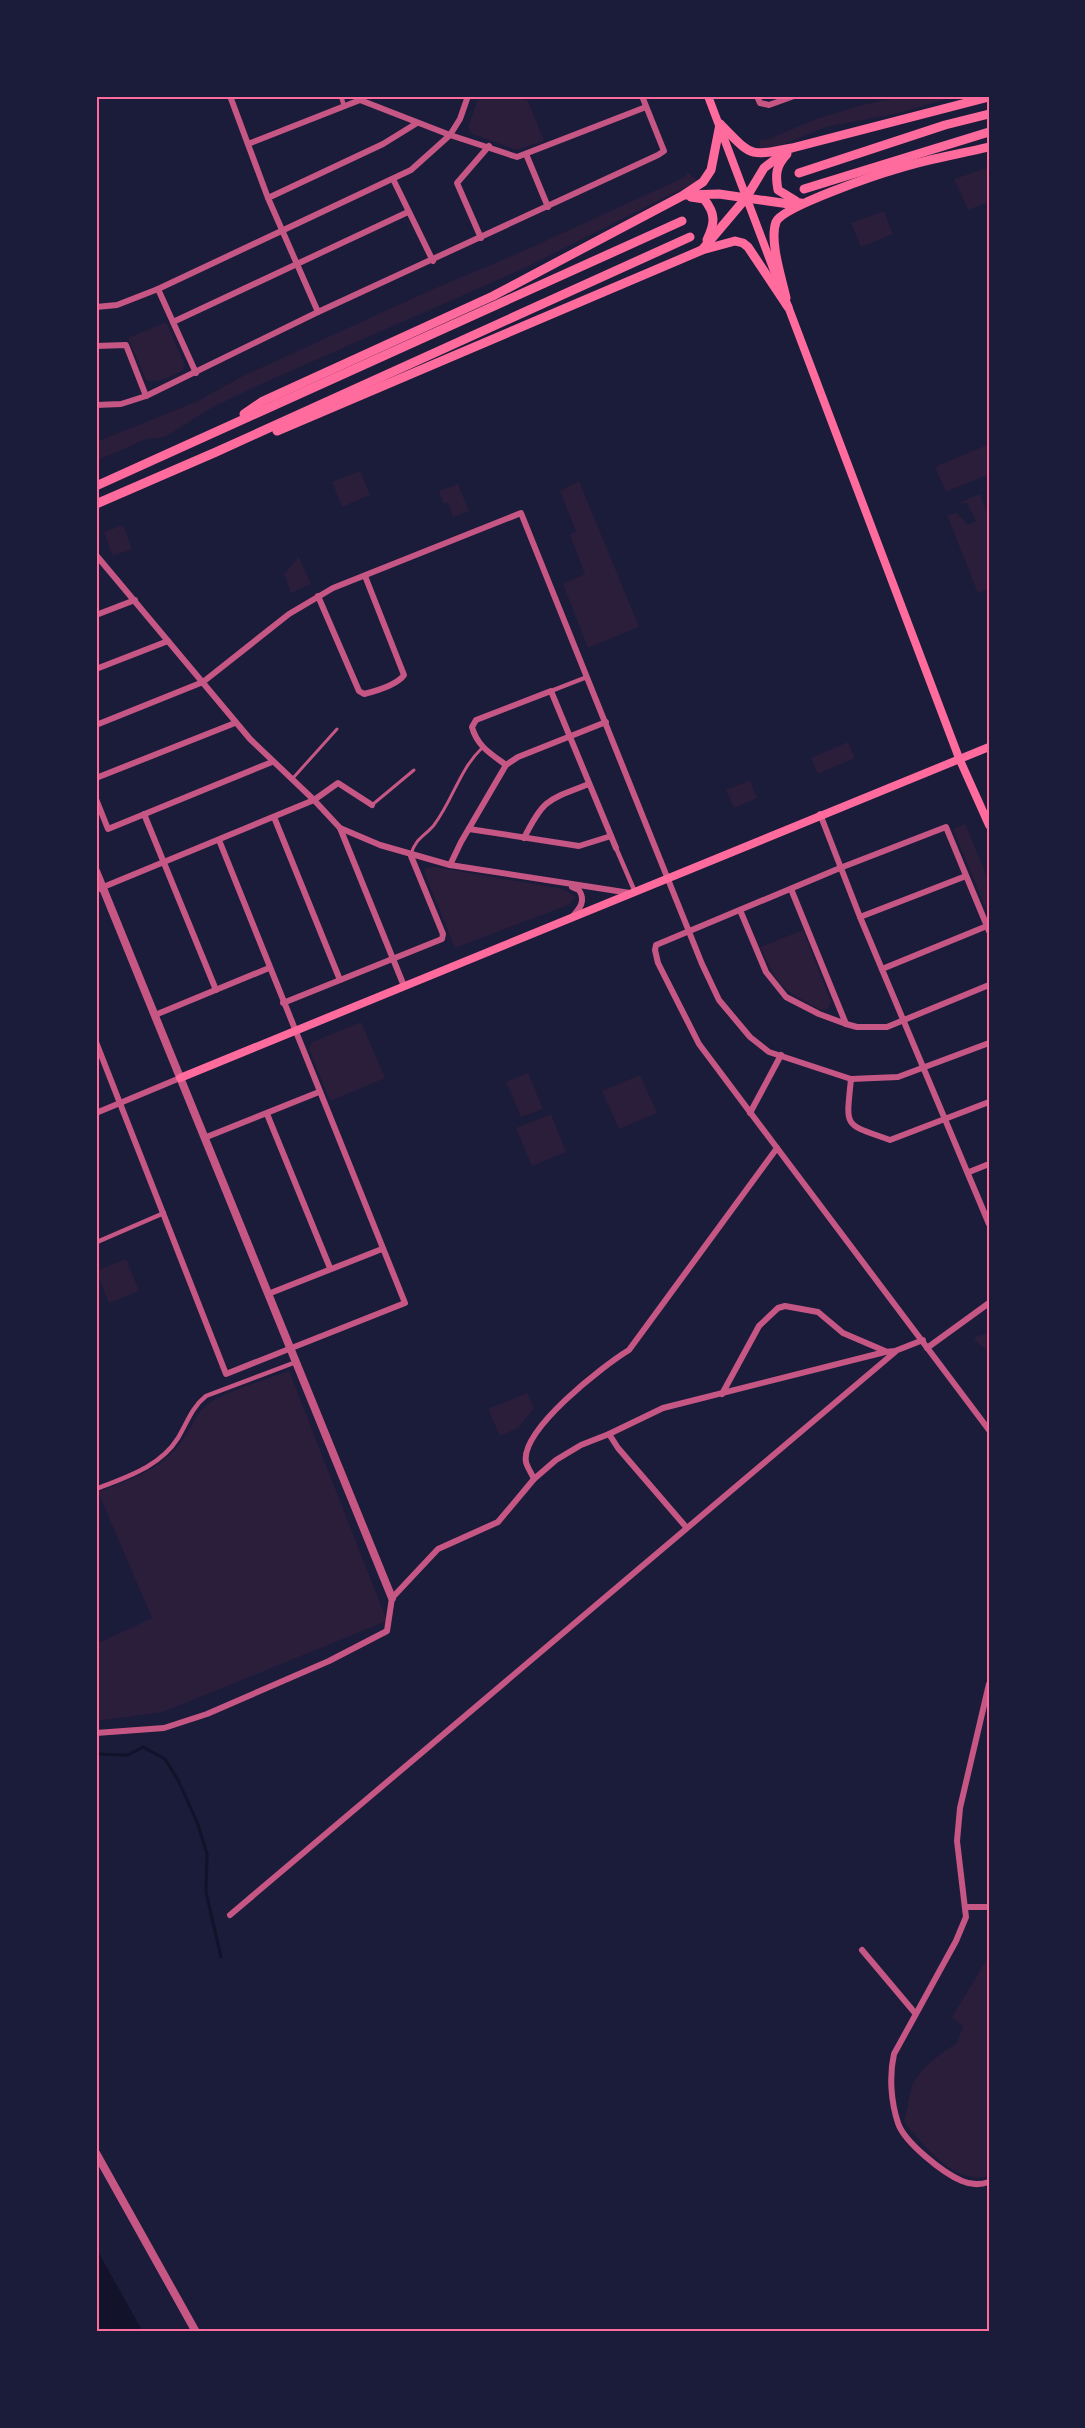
<svg xmlns="http://www.w3.org/2000/svg" width="1085" height="2428" font-family="Jost,sans-serif">
  <rect width="100%" height="100%" fill="#1b1b3a"/>
  <!-- green -->
  <g fill="#2a1e3b">
    <polygon points="479,96 511,96 528,101 544,141 517,150 472,134 468,127"/>
    <polygon points="909,96 957,96 899,113 826,127 775,148 760,150 760,139 766,140 819,118 866,104"/>
    <polygon points="987,168 989,202 968,210 954,179"/>
    <polygon points="686,171 698,181 525,268 259,385 213,407 165,437 146,439 96,461 96,442 198,401 243,376 431,290 521,252 687,176"/>
    <polygon points="884,211 893,234 861,247 851,223"/>
    <path d="M166,322L185,365L182,371C171,376 159,384 146,380L128,338Z"/>
    <polygon points="989,444 989,474 946,492 935,467"/>
    <polygon points="360,471 370,495 342,507 332,482"/>
    <polygon points="579,481 639,627 588,648 563,584 585,574 570,535 576,531 560,491"/>
    <polygon points="458,484 469,511 453,517 448,503 443,503 439,491"/>
    <polygon points="980,494 989,516 989,589 978,593 947,515 957,513 968,525 976,521 967,503 958,503"/>
    <polygon points="123,525 132,549 113,556 104,532"/>
    <polygon points="299,557 311,584 291,593 284,574"/>
    <polygon points="848,742 855,758 818,774 811,758"/>
    <polygon points="750,780 757,798 734,808 726,790"/>
    <polygon points="965,824 989,881 989,916 953,829"/>
    <polygon points="435,867 563,889 576,897 568,905 455,948 426,876 425,868"/>
    <path d="M803,930L831,1002L828,1009L822,1010C782,990 779,988 760,947Z"/>
    <polygon points="361,1022 385,1078 330,1101 309,1049 312,1042"/>
    <polygon points="528,1073 543,1109 521,1117 506,1082"/>
    <polygon points="640,1075 657,1113 619,1129 602,1091"/>
    <polygon points="551,1114 566,1152 532,1166 516,1128"/>
    <polygon points="126,1259 139,1291 109,1303 96,1271"/>
    <polygon points="989,1334 989,1352 974,1340 976,1336"/>
    <path d="M289,1371L387,1621L163,1712L96,1721V1644L152,1618L98,1492C132,1478 162,1471 183,1439C191,1428 196,1414 207,1405C222,1392 268,1379 289,1371Z"/>
    <polygon points="527,1393 534,1408 518,1428 500,1436 488,1409"/>
    <path d="M989,1956V2176C955,2186 923,2144 904,2122C907,2112 908,2100 911,2089C917,2070 941,2053 957,2043L963,2026L952,2017Z"/>
  </g>
  <!-- water -->
  <polygon fill="#12122b" points="96,2248 143,2332 96,2332"/>
  <g fill="none" stroke-linecap="round" stroke-linejoin="round">
    <!-- stream -->
    <polyline stroke="#12122b" stroke-width="3" points="96,1754 128,1755 143,1747 165,1759 178,1780 197,1822 207,1854 206,1892 221,1957"/>
    <!-- service -->
    <g stroke="#c65784" stroke-width="3">
      <polyline points="293,778 337,729"/>
      <polyline points="372,805 414,770"/>
      <path d="M411,854C415,839 425,836 434,825C453,800 459,770 482,748"/>
    </g>
    <!-- pedestrian -->
    <g stroke="#c65784" stroke-width="4.5">
      <polyline points="341,96 344,106"/>
      <polyline points="551,691 587,677"/>
      <polyline points="616,848 635,892"/>
      <polyline points="97,1242 164,1213"/>
      <path d="M96,1489C126,1477 160,1467 178,1438C187,1423 192,1407 206,1396L296,1362"/>
    </g>
    <!-- minor -->
    <g stroke="#c65784" stroke-width="6">
      <polyline points="230,96 268,198 318,312"/>
      <polyline points="757,96 760,103 769,105 794,96"/>
      <polyline points="248,144 360,100 450,135 517,157 646,107"/>
      <polyline points="526,154 548,207"/>
      <polyline points="393,179 433,261"/>
      <polyline points="268,198 383,144 417,123"/>
      <polyline points="481,238 457,183 489,146"/>
      <polyline points="158,289 196,373"/>
      <polyline points="96,307 117,305 158,289 411,170 450,135 460,119 468,96"/>
      <polyline points="173,322 408,212"/>
      <polyline points="96,346 126,345 146,396"/>
      <polyline points="96,405 121,404 146,396 318,312 658,155 664,151 642,96"/>
      <polyline points="96,555 250,739 314,800 340,828 380,845 450,865 630,893"/>
      <path d="M318,596L359,691L364,694C376,691 397,685 404,675L365,576"/>
      <polyline points="96,615 135,600"/>
      <polyline points="96,669 168,641"/>
      <polyline points="96,725 203,682 289,614 333,588 521,513 702,964 719,1000 750,1037 769,1052 851,1079 898,1077 989,1043"/>
      <path d="M506,765C491,754 477,746 472,727L476,720L551,691L616,848"/>
      <polyline points="96,778 235,723"/>
      <polyline points="96,799 108,829 272,762"/>
      <polyline points="144,814 216,990"/>
      <polyline points="820,814 860,917 989,1224"/>
      <polyline points="274,817 340,980"/>
      <polyline points="340,828 404,986"/>
      <polyline points="469,829 579,846 611,836"/>
      <path d="M524,838C544,798 548,800 589,784"/>
      <polyline points="450,865 461,842 506,765 518,757 606,722"/>
      <path d="M572,887L579,890C586,901 580,908 573,916"/>
      <polyline points="791,889 846,1024"/>
      <polyline points="96,890 314,800 338,783 372,805"/>
      <polyline points="740,910 766,972 786,997 819,1014 846,1024 857,1027 887,1027 989,985"/>
      <polyline points="860,917 966,876"/>
      <polyline points="882,969 987,926"/>
      <polyline points="283,1003 442,939 443,934 411,856"/>
      <polyline points="155,1015 269,968"/>
      <polyline points="96,1042 226,1374 405,1303 219,840"/>
      <path d="M851,1079C846,1129 843,1123 890,1140L989,1102"/>
      <polyline points="96,1113 180,1078"/>
      <polyline points="750,1113 781,1055"/>
      <polyline points="267,1114 330,1268"/>
      <polyline points="204,1138 319,1092"/>
      <polyline points="777,1148 989,1430"/>
      <polyline points="969,1172 989,1164"/>
      <polyline points="268,1294 382,1249"/>
      <polyline points="927,1348 989,1303"/>
      <polyline points="722,1394 759,1326 778,1308 785,1306 818,1312 843,1333 885,1351"/>
      <polyline points="609,1434 618,1448 686,1527"/>
      <path d="M534,1479C532,1474 527,1467 526,1462C520,1430 604,1365 629,1350L777,1148L699,1044L658,963L655,950L656,945L840,868L946,827L989,931"/>
      <path d="M989,1684L960,1808L957,1841L966,1917L956,1941L894,2054C889,2076 891,2102 898,2123C904,2142 943,2173 962,2181C971,2185 980,2185 989,2182"/>
      <polyline points="96,1733 164,1728 207,1714 329,1661 387,1631 392,1598 438,1549 498,1522 534,1479 556,1460 581,1445 609,1434 663,1408 885,1352 895,1351 923,1340"/>
      <polyline points="966,1907 989,1907"/>
      <polyline points="230,1915 895,1352"/>
      <polyline points="862,1950 915,2013"/>
    </g>
    <!-- tertiary -->
    <g stroke="#c65784" stroke-width="8">
      <polyline points="96,871 392,1598"/>
      <polyline points="96,2153 196,2332"/>
    </g>
    <!-- secondary -->
    <g stroke="#ff6b9d" stroke-width="8">
      <polyline points="708,96 779,284"/>
      <polyline points="786,301 959,758 989,825"/>
      <polyline points="180,1078 989,747"/>
    </g>
    <!-- trunk -->
    <g stroke="#ff6b9d" stroke-width="9">
      <path d="M720,124C752,156 747,157 792,148L989,97"/>
      <path d="M787,154C776,166 775,174 778,190L796,201"/>
      <polyline points="799,173 945,125 989,114"/>
      <polyline points="804,189 989,132"/>
      <polyline points="686,195 719,194 789,204 801,203"/>
      <path d="M691,197L704,199C716,214 715,223 707,240"/>
      <polyline points="702,250 746,198 764,168 785,152"/>
      <path d="M786,298C782,279 769,241 776,222C783,206 879,174 900,168C929,159 960,154 989,147"/>
      <polyline points="244,414 263,401 493,296 682,196 703,182 711,170 720,124"/>
      <polyline points="277,431 702,250 735,241 743,243 748,247 788,307"/>
      <polyline points="96,486 682,221"/>
      <polyline points="96,504 216,452 690,237"/>
    </g>
  </g>
  <!-- border -->
  <rect width="1085" height="2428" fill="none" stroke="#1b1b3a" stroke-width="195"/>
  <rect x="98" y="98" width="890" height="2232" fill="none" stroke="#ff6b9d" stroke-width="2"/>
</svg>
